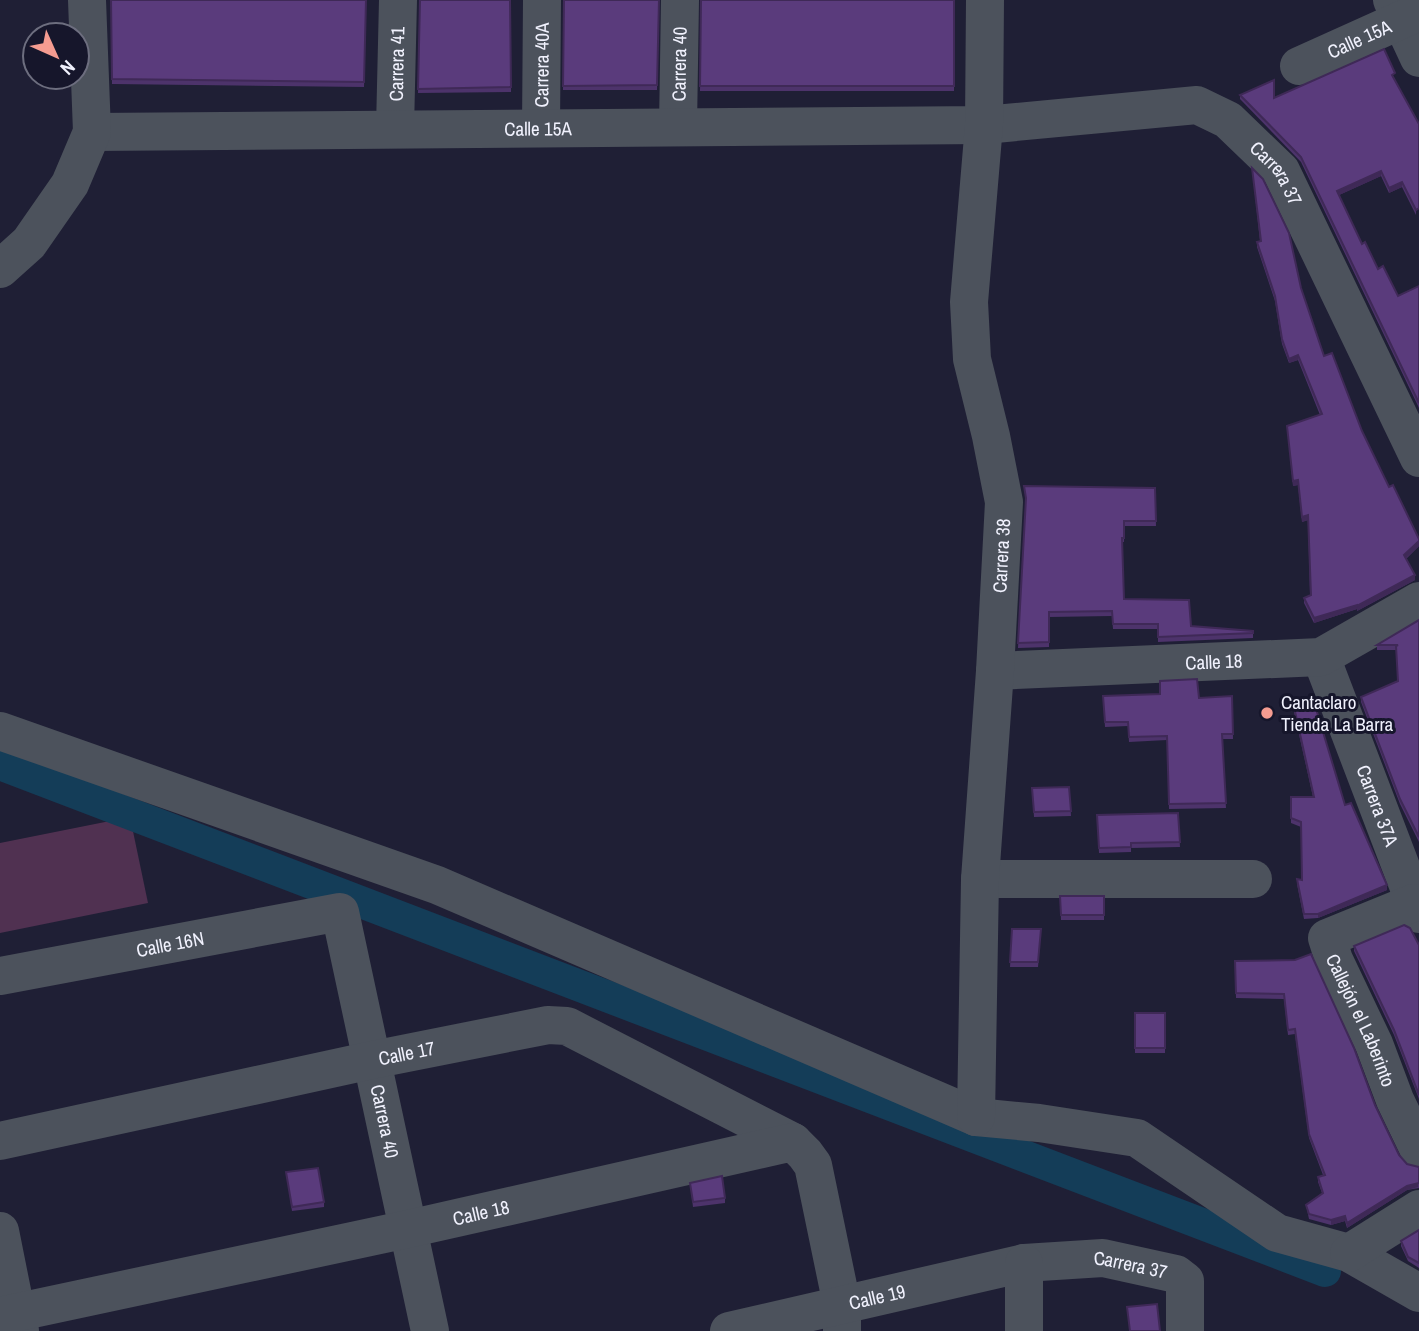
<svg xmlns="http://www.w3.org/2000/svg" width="1419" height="1331" font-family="'Archivo Narrow',sans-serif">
  <rect width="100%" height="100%" fill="#1f1f35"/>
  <!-- green -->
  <polygon fill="#503151" points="130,817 148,903 0,933 0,843"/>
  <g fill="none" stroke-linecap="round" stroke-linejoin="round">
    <!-- canal -->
    <polyline stroke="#143d58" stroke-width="32" points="0,764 1325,1271"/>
    <!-- minor -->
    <g stroke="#4c525c" stroke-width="38">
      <polyline points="1392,0 1419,58"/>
      <path id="s1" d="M1299,66L1419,12"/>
      <path id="s2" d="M678,127L680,0"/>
      <path id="s3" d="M541,128L542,0"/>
      <path id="s4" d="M395,129L398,0"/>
      <path id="s5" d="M92,132L984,125L1197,105L1228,120L1281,171L1419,458"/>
      <polyline points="0,269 29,243 70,184 92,132 87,0"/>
      <path id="s6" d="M1321,657L1419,914"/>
      <path id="s7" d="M995,671L1321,657L1419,601"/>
      <polyline points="0,731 437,885 976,1117 1039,1123 1137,1138 1277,1233 1349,1253 1419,1293"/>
      <polyline points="980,879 1253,879"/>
      <path id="s8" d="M1413,903L1327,938L1334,960L1374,1044L1395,1100L1419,1150"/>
      <path id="s9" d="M0,976L340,912L430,1331"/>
      <path id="s10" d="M976,1117L980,879L995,671L1004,502L991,436L972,359L969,302L984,125L985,0"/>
      <path id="s11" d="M0,1141L372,1060L548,1025L567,1026L793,1142"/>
      <polyline points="0,1231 20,1331"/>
      <polyline points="1349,1253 1419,1209"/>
      <path id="s12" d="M0,1316L408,1229L793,1142L805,1154L813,1165L842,1305V1331"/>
      <path id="s13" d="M729,1331L1024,1263L1103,1258L1176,1274L1185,1281V1331"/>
      <polyline points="1024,1331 1024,1263"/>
    </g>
  </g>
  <!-- wall -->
  <g fill="#4d336b">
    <polygon points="111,0 366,0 364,87 112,84"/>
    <polygon points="420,0 510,0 511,92 418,93"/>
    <polygon points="564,0 659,0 657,90 563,90"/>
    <polygon points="701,0 954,0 954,91 700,91"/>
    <polygon points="1395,78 1394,79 1419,124 1416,215 1402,187 1389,193 1381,176 1339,195 1362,244 1378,269 1398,296 1419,286 1419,408 1301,162 1240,99 1240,95 1274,98"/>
    <polygon points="1252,168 1301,288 1324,356 1389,487 1419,539 1419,546 1406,559 1415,580 1357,611 1357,609 1314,623 1304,603 1304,598 1310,595 1308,520 1302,522 1298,485 1293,486 1287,426 1320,415 1298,360 1289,363 1282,344 1275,301 1257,247 1257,242 1260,241"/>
    <polygon points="1024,486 1155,488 1156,526 1124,526 1124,542 1122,542 1124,599 1191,626 1253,631 1253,638 1158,642 1158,629 1113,629 1112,616 1049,617 1049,647 1018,648 1026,502"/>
    <polygon points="1419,620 1419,842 1400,804 1361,702 1361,697 1398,681 1396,650 1377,650 1377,645"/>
    <polygon points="1103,696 1199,698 1232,696 1233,739 1222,739 1226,808 1169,809 1167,740 1129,742 1128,726 1105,727"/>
    <polygon points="1294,707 1345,805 1387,890 1318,918 1304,919 1297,884 1297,879 1302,880 1301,827 1291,823 1291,797 1313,797 1294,712"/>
    <polygon points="1069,787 1071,816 1034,817 1032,788"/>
    <polygon points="1178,813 1180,847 1131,848 1131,852 1099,853 1097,815"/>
    <polygon points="1060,896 1104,896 1104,920 1061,920"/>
    <polygon points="1012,929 1041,929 1038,967 1010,967"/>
    <polygon points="1419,945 1419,1099 1394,1035 1354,951 1354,946"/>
    <polygon points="1295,960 1375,1105 1399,1155 1407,1164 1419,1167 1419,1188 1407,1190 1347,1228 1345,1221 1331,1225 1309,1219 1306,1205 1322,1193 1318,1182 1318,1177 1323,1175 1309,1138 1295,1034 1288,1035 1284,999 1236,998 1235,961"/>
    <rect x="1135" y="1013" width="30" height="40"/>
    <polygon points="286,1172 324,1202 324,1207 292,1211"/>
    <polygon points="690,1183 725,1198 725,1203 693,1207"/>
    <polygon points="1419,1230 1419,1268 1408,1261 1401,1246 1401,1241"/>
  </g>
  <!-- shaded-wall -->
  <g fill="#3f2957">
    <polygon points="1381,171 1381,176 1337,196 1337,191"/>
    <polygon points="1402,182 1402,187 1389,193 1389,188"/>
    <polygon points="1298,355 1298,360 1289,363 1289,359"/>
    <polygon points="1298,480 1298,485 1293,486 1293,481"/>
    <polygon points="1308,515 1308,520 1302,522 1302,517"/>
    <polygon points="1419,541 1419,546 1404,560 1404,555"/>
    <polygon points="1415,575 1415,580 1357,611 1357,606"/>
    <polygon points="1357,605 1357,609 1314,623 1314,618"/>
    <polygon points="1387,885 1387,890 1318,918 1318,914"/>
    <polygon points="1418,1182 1418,1187 1407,1190 1347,1228 1347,1223 1407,1186"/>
    <polygon points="1345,1216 1345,1221 1331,1225 1331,1220"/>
  </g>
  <!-- building -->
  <g fill="#5a3b7c" stroke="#3f2957" stroke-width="2">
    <polygon points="111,0 366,0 364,82 112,79"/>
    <polygon points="420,0 510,0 511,87 418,89"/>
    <polygon points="564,0 659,0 657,85 563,86"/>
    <polygon points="701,0 954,0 954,86 700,86"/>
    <polygon points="1384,49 1395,73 1392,75 1419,124 1419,208 1416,210 1402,182 1389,188 1381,171 1337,191 1362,244 1365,242 1378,269 1383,266 1398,296 1419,286 1419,403 1301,157 1240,95 1274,80 1274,98"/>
    <polygon points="1252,168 1263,179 1289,233 1301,288 1324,356 1332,353 1362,431 1389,487 1393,485 1419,539 1419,541 1404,555 1415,575 1357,606 1357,605 1314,618 1304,598 1311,595 1308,515 1302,517 1298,480 1293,481 1287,426 1322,414 1298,355 1289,359 1282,339 1275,296 1257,242 1261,241"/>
    <polygon points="1024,486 1155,488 1156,521 1124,521 1124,538 1122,538 1124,599 1189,600 1191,626 1253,631 1253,633 1158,637 1158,624 1113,624 1112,611 1049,612 1049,642 1018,643 1026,498"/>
    <polygon points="1419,620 1419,837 1400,799 1361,697 1398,681 1396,646 1398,645 1377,645"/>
    <polygon points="1197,679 1199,698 1232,696 1233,734 1222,734 1226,803 1169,804 1167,736 1129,737 1128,722 1105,722 1103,696 1160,694 1160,681"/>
    <polygon points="1314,702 1345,805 1351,803 1387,885 1318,914 1304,914 1297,879 1302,880 1301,822 1291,818 1291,797 1314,797 1294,707"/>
    <polygon points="1069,787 1071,811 1034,812 1032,788"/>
    <polygon points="1178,813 1180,842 1131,843 1131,847 1099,848 1097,815"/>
    <polygon points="1060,896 1104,896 1104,915 1061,915"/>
    <polygon points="1404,925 1410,928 1419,945 1419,1095 1394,1030 1354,946"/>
    <polygon points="1012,929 1041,929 1038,962 1010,962"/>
    <polygon points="1311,954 1354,1048 1375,1105 1399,1155 1407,1164 1419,1167 1419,1183 1407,1186 1347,1223 1345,1216 1331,1220 1309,1214 1306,1205 1323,1193 1318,1177 1325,1175 1309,1134 1295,1029 1288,1030 1284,994 1236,993 1235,961 1295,960"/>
    <rect x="1135" y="1013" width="30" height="35"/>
    <polygon points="318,1168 324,1202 292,1207 286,1172"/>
    <polygon points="722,1176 725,1198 693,1202 690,1183"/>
    <polygon points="1419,1230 1419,1263 1408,1257 1401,1241"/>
    <polygon points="1157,1304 1160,1331 1130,1331 1127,1307"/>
  </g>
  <!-- markers -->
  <circle fill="#f59c91" stroke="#16162b" stroke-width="2.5" cx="1267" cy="713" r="7"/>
  <g text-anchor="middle" stroke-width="6" stroke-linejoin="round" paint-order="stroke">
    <!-- street labels -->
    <g font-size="19" fill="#f0f1fd" stroke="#16162b">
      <text dy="7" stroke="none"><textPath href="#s1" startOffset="66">Calle 15A</textPath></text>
      <text dy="7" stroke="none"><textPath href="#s3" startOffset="63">Carrera 40A</textPath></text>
      <text dy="7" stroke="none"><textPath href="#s2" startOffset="63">Carrera 40</textPath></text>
      <text dy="7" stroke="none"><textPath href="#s4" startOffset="65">Carrera 41</textPath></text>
      <text dy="7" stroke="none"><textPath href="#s5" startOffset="446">Calle 15A</textPath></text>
      <text dy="7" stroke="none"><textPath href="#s5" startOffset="1213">Carrera 37</textPath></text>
      <text dy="7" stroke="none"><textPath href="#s10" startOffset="562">Carrera 38</textPath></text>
      <text dy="7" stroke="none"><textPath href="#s7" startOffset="219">Calle 18</textPath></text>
      <text dy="7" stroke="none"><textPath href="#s6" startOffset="159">Carrera 37A</textPath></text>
      <text dy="7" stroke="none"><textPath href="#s9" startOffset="173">Calle 16N</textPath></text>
      <text dy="7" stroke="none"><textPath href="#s8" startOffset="182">Callejón el Laberinto</textPath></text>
      <text dy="7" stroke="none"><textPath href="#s11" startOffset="416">Calle 17</textPath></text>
      <text dy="7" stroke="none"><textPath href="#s9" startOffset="560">Carrera 40</textPath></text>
      <text dy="7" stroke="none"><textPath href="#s12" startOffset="492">Calle 18</textPath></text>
      <text dy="7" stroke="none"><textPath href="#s13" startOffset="410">Carrera 37</textPath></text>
      <text dy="7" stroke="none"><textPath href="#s13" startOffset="152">Calle 19</textPath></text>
    </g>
    <!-- poi labels -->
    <g font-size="19" fill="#f0f1fd" stroke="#16162b" text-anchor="start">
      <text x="1281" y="709">Cantaclaro<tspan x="1281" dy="22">Tienda La Barra</tspan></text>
    </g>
  </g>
  <!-- north arrow -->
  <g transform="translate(56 56) rotate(135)"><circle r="33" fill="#16162b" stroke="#6d6e7f" stroke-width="2"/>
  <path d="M0-5L12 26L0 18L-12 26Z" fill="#f59c91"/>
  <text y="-10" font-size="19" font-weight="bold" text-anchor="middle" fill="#f0f1fd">N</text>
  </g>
</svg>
